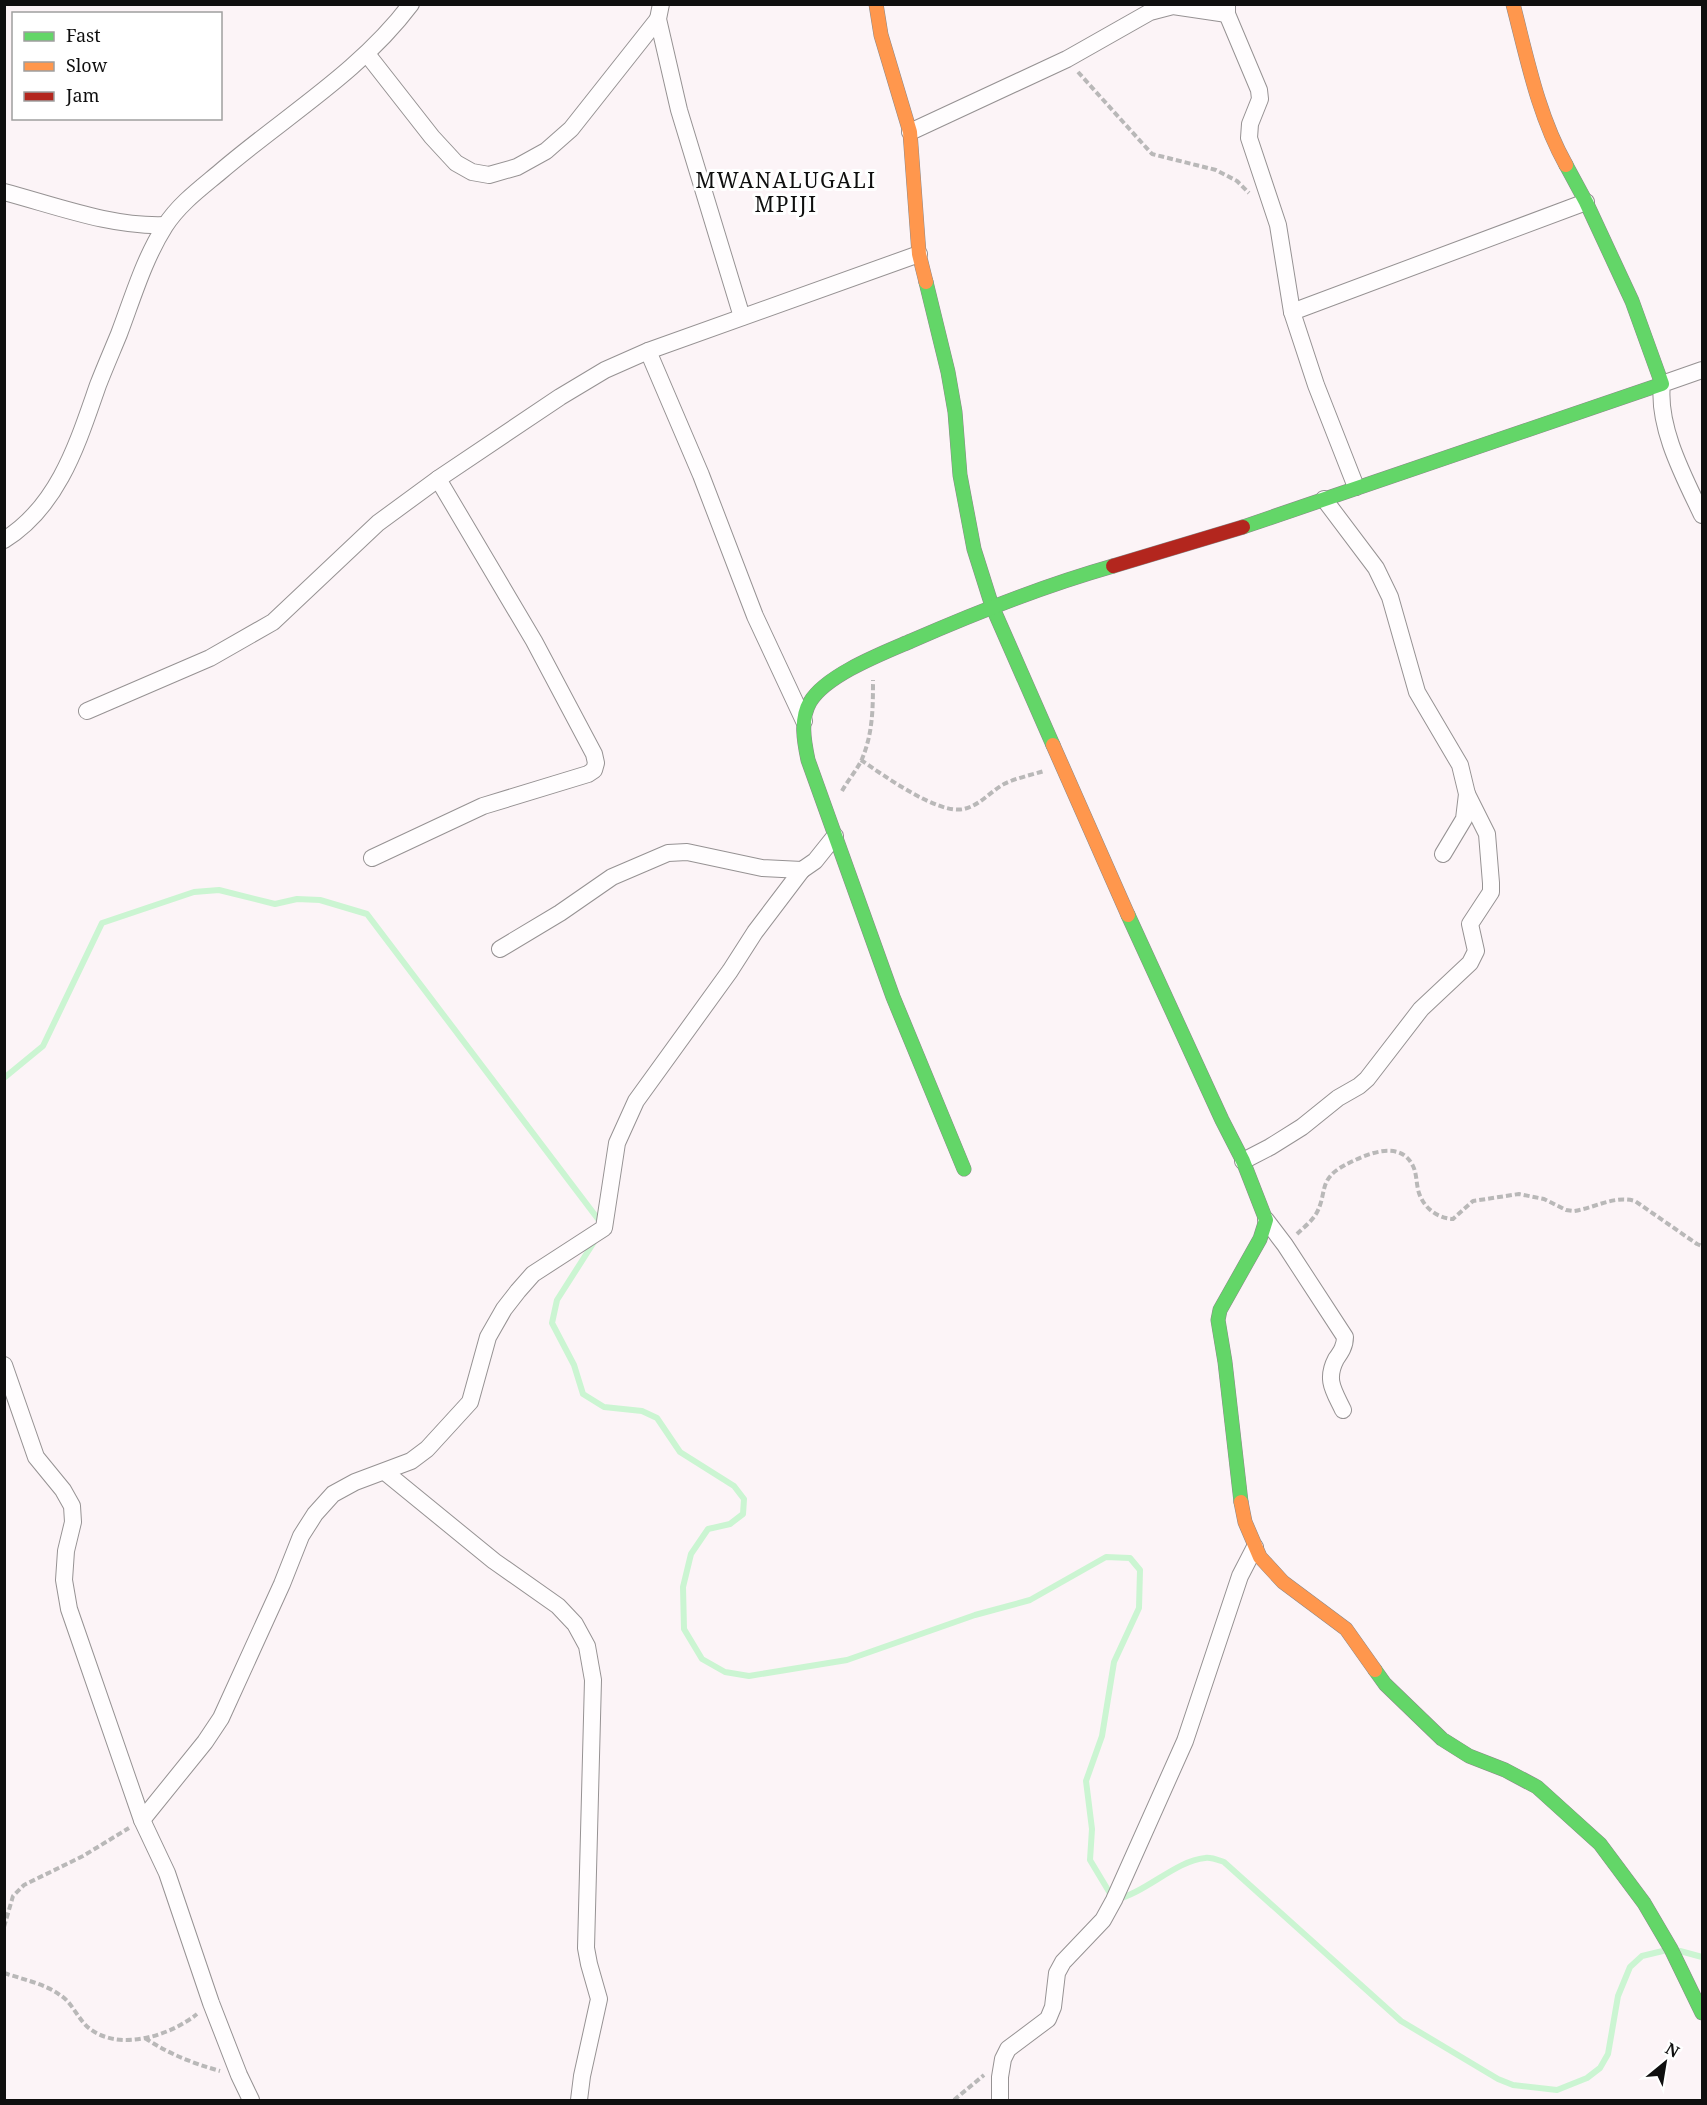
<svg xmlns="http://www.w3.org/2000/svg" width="1707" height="2105" font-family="'Noto Serif',serif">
  <rect width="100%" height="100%" fill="#fcf4f7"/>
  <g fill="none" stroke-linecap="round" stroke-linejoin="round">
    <!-- stream -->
    <g stroke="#cbf5d2" stroke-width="6">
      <polyline points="4,1078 43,1046 102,923 194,892 219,890 275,904 297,899 320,900 367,914 601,1223"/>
      <path d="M594,1242L557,1300L552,1323L574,1365L583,1394L604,1407L642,1411L657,1418L680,1452L734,1486L744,1499L743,1514L730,1524L708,1529L691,1554L683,1587L684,1629L702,1659L725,1672L749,1676L847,1660L975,1615L1030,1600L1106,1557L1130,1558L1140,1570L1139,1608L1114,1662L1102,1736L1086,1781L1092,1829L1090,1860L1114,1900C1146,1893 1175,1861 1205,1858C1211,1857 1218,1860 1224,1862L1401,2021L1498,2079L1513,2085L1557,2090L1587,2078L1600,2068L1608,2054L1618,1996L1630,1967L1642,1956L1667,1950"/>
      <polyline points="1680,1951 1702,1957"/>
    </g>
    <!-- street casing -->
    <g stroke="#969293" stroke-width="18">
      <g id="street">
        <polyline points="661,4 658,19 679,110 742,317"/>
        <polyline points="1227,4 1227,14 1259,90 1260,99 1250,124 1249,138 1278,225 1292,312 1316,385 1356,487"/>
        <polyline points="367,54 432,137 456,163 472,172 489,175 517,167 546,151 571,129 658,19"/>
        <polyline points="910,132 1067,59 1150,12 1173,6 1227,14"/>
        <path d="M4,192C57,206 111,227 165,225"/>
        <polyline points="1292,312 1586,202"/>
        <polyline points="648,351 701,475 755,616 804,721"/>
        <path d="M1702,370L1662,384C1657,427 1684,477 1702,515"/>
        <polyline points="1324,499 1376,568 1390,597 1417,692 1460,765 1467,794 1464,819 1443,854"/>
        <path d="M4,540C59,506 78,442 98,385C105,367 112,351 119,334C133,297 144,259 165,226C179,204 201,188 220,172C284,117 360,72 411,4"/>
        <polyline points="87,711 210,658 273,622 378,523 438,479 560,397 605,370 648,351 919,254"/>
        <polyline points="372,858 483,806 588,774 594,770 596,763 594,754 534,641 438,479"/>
        <polyline points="500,949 560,913 612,877 668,853 687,852 762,868 802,870 815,861 835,836"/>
        <polyline points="1243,1161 1270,1147 1302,1127 1338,1098 1359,1086 1367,1079 1421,1009 1470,963 1476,951 1470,924 1491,892 1491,883 1487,834 1467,794"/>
        <path d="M1266,1220L1285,1245L1345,1337C1345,1346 1341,1352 1336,1359C1325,1380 1334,1391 1343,1410"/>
        <polyline points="4,1365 36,1457 63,1490 72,1506 73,1522 66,1551 64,1580 69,1609 142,1820 167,1873 211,2003 239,2075 251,2100"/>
        <polyline points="385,1472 494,1561 558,1606 575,1624 587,1646 593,1680 586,1948 589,1964 599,1999 582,2076 579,2100"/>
        <polyline points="142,1820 205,1742 221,1718 282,1584 301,1536 315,1514 333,1494 355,1482 411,1461 427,1449 470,1402 488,1337 504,1309 518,1291 533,1274 604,1228 617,1143 636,1101 730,971 755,932 802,870"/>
        <polyline points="1000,2100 1000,2077 1003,2059 1008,2049 1048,2019 1053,2007 1057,1973 1063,1962 1103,1920 1114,1900 1185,1741 1240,1576 1255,1547"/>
      </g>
    </g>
    <!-- fast casing -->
    <g stroke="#8c898a" stroke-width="15">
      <g id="fast">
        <polyline points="926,282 948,372 955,412 960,475 974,549 992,606 1053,745"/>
        <polyline points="1243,527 1662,384 1632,301 1586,202 1566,165"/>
        <polyline points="1128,915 1222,1120 1243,1161 1266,1220 1260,1239 1220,1310 1218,1320 1225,1362 1241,1502"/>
        <path d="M964,1169L893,997L808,760C804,741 800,719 810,702C826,675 883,653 911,641C977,612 1043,586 1113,566"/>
        <polyline points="1375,1670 1385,1684 1442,1739 1469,1756 1505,1770 1537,1787 1600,1844 1644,1903 1671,1949 1702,2013"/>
      </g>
    </g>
    <!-- slow casing -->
    <g stroke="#8c898a" stroke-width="15">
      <g id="slow">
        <polyline points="876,4 881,35 910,132 919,254 926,282"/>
        <path d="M1513,4C1527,58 1538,115 1566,165"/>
        <polyline points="1053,745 1128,915"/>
        <polyline points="1241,1502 1245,1522 1260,1557 1283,1582 1346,1629 1375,1670"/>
      </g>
    </g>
    <!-- jam casing -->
    <g stroke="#8c898a" stroke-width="15">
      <polyline id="jam" points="1113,566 1243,527"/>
    </g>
    <!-- path -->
    <g stroke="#b9b8b8" stroke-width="4" stroke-dasharray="6 3" stroke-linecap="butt">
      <polyline points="1078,72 1152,154 1216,170 1237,181 1249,193"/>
      <path d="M861,760C883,775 938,815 964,809C980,805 990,792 1004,784C1016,778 1031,775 1044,771"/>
      <path d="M842,791C848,780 857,770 862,759C873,733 873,707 873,680"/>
      <path d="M1297,1234C1303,1228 1311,1222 1316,1214C1328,1193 1317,1180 1345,1165C1366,1154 1400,1139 1413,1166C1417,1174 1416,1184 1419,1193C1424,1208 1437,1218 1453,1219L1473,1201L1519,1194L1544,1199L1566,1210L1574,1211C1595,1208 1614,1195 1635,1201L1697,1244L1702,1246"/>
      <polyline points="4,1927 13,1896 24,1885 83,1856 129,1828"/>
      <path d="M4,1973C22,1979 45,1984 60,1995C73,2003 78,2020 90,2029C121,2052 171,2035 197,2014"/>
      <path d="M145,2038C169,2054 192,2063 220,2071"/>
      <polyline points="954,2100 984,2075"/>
    </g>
    <!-- street -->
    <use href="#street" stroke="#fffdfe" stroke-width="16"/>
    <!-- fast -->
    <use href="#fast" stroke="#63d668" stroke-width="14"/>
    <!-- slow -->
    <use href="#slow" stroke="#ff974d" stroke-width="14"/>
    <!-- jam -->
    <use href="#jam" stroke="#b3261e" stroke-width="14"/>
  </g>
  <g text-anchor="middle" stroke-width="6" stroke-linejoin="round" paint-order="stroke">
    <!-- quarter labels -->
    <g font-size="21" letter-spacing="1.5" fill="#0f0f0f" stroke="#fff">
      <text x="786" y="188">MWANALUGALI<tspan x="786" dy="24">MPIJI</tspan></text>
    </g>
  </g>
  <!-- border -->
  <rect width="1707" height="2105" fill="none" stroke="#0f0f0f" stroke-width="12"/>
  <!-- legend -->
  <rect x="12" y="12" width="210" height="108" fill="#ffffff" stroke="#9f9f9f" stroke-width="1.5"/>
  <rect x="24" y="32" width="30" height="9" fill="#63d668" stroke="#9f9f9f" stroke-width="1.5"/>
  <text x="66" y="42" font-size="18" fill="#0f0f0f">Fast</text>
  <rect x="24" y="62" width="30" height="9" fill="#ff974d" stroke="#9f9f9f" stroke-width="1.5"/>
  <text x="66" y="72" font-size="18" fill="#0f0f0f">Slow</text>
  <rect x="24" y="92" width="30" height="9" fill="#b3261e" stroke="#9f9f9f" stroke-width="1.5"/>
  <text x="66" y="102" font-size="18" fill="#0f0f0f">Jam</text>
  <!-- north arrow -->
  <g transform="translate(1665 2063) rotate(30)" stroke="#ffffff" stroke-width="4.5" paint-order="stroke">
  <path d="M0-4.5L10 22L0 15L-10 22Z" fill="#0f0f0f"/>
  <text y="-9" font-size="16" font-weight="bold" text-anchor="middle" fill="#0f0f0f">N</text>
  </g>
</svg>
